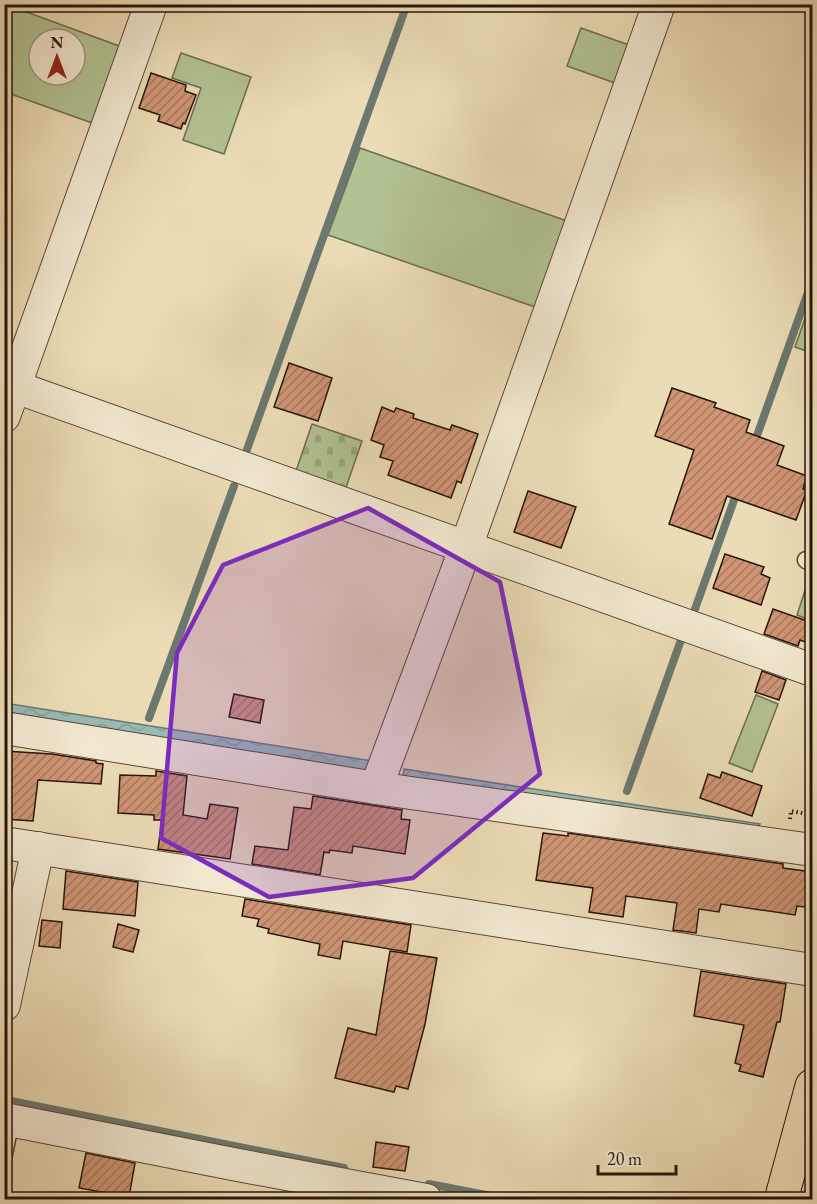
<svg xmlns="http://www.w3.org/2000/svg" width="817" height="1204" font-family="'EB Garamond',serif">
  <defs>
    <pattern id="cemetery-stones" width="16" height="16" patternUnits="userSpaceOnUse" patternTransform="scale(1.5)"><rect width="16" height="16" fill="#b2c292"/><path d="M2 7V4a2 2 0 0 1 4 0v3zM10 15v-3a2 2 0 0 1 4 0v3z" fill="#99a67d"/></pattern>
    <pattern id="water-waves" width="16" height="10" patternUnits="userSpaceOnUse" patternTransform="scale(1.5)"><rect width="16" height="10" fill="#99bab4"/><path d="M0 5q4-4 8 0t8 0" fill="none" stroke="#849f99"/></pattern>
    <pattern id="building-hatch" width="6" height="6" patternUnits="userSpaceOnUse" patternTransform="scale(1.5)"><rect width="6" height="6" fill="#cf9575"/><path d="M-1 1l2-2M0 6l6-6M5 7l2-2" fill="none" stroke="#a8785e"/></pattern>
  </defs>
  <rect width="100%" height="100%" fill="#ebdcb6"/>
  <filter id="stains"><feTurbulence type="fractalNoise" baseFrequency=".00333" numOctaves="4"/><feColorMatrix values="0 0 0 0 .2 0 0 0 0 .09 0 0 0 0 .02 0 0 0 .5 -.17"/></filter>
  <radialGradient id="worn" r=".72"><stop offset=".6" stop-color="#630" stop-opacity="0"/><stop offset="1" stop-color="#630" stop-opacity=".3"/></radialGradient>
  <!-- green -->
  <g fill="#b2c292" stroke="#6c6c4e" stroke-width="1.5" fill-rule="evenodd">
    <path d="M13,7L122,47L95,124L5,92V31ZM39,39H75V75H39Z"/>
    <polygon points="581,28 629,45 615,83 567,66"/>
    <polygon points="181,53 251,77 224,154 183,140 201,88 172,78"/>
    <polygon points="360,148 567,221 535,307 328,235"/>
    <polygon points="812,298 812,353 795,347"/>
    <polygon points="810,575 812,576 812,621 797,615"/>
    <polygon points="756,695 778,704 752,772 729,763"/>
  </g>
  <!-- cemetery -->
  <polygon fill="url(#cemetery-stones)" stroke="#6c6c4e" stroke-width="1.5" points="312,424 362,441 343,496 293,480"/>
  <!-- water -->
  <g fill="url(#water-waves)" stroke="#6b7870" stroke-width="1.5">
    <polygon points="4,703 373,761 371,772 5,712"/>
    <polygon points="404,769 760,824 755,830 403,777"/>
  </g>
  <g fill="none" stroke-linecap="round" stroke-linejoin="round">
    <!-- stream -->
    <g stroke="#6b7870" stroke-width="8">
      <polyline points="754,444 812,281"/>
      <polyline points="245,455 407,4"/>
      <polyline points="695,609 738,489"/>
      <polyline points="149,718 234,486"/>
      <polyline points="627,791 681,640"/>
      <polyline points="11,1101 344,1168"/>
      <polyline points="429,1184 512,1200"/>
    </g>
  </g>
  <!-- building -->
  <g fill="url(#building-hatch)" stroke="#27150a" stroke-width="1.5">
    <polygon points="151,73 186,85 185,91 196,95 185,124 183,123 181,129 158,121 160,115 139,108"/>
    <polygon points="289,363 332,378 318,421 274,407"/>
    <polygon points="672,388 716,403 714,407 750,420 746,432 784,446 777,465 807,476 803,489 807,490 796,520 727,496 712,539 669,524 694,450 655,436"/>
    <polygon points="382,407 394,412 396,408 414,414 413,418 450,430 452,425 478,434 461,483 457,481 451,498 388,475 393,461 380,457 384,445 371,440"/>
    <polygon points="528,491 576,507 561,548 514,532"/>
    <polygon points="725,554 764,567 761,574 770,578 761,605 713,588"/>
    <polygon points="773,609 813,623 813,645 800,640 798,646 764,634"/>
    <polygon points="762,671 786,680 779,700 755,692"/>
    <polygon points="234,694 264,700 260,723 229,717"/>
    <polygon points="4,751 52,754 96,761 96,763 103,764 101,784 38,780 33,821 4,819"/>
    <polygon points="156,771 187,776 183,815 207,819 210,804 238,808 230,859 158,849 162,820 154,820 154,815 118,813 120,775 156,776"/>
    <polygon points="722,772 762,786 752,816 700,798 708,774 720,778"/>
    <polygon points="313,796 402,810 401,819 410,820 405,854 353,846 352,853 330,850 329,853 324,852 320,875 252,864 255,846 288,850 294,807 311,809"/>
    <polygon points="543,833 568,836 568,833 783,864 783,868 813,872 813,908 797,906 795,915 721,904 719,912 699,909 696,933 673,930 677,903 626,896 623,917 589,912 593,888 536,880"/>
    <polygon points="66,871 138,882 135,916 63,909"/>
    <polygon points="245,899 411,925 407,952 343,941 340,959 318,955 320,944 268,933 269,929 257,926 259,919 242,916"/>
    <polygon points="42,920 62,922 60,948 39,946"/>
    <polygon points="118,924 139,930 133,952 113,947"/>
    <polygon points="390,951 437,958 425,1024 408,1089 396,1086 394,1092 335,1078 348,1028 376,1035"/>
    <polygon points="701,971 786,984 780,1022 777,1022 763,1077 739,1071 741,1065 735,1063 744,1025 694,1016"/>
    <polygon points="376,1142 409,1147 405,1171 373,1167"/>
    <polygon points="86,1153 135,1163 129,1197 79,1188"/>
  </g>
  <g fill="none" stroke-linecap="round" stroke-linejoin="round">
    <!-- lane casing -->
    <g stroke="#584735" stroke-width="19">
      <g id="lane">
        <polyline points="806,560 812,563"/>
        <polyline points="4,1154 11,1120"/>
      </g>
    </g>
    <!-- street casing -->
    <g stroke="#584735" stroke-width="34">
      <g id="street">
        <polyline points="4,383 812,670"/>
        <polyline points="4,416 151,4"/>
        <polyline points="4,728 376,788 812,850"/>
        <polyline points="376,788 466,547 659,4"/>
        <polyline points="4,843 812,970"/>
        <polyline points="4,1005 38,848"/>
        <polyline points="4,1119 238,1165 426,1200"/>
      </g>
    </g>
    <!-- primary casing -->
    <g stroke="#27150a" stroke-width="35">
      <polyline id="primary" points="781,1200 812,1086"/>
    </g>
    <!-- path -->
    <polyline stroke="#27150a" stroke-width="4" stroke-dasharray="1.5 3" stroke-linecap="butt" points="790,819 791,811 812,815"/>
    <!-- lane -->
    <use href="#lane" stroke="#f2e8d0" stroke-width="16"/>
    <!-- street -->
    <use href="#street" stroke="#f2e8d0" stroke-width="32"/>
    <!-- primary -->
    <use href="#primary" stroke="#ebdcb6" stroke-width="33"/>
  </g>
  <!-- marked area -->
  <path fill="#7b2cbf" fill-opacity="0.2" stroke="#7b2cbf" stroke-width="4.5" stroke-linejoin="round" d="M368,508L500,582L540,774L413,878L269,897L161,838L177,653L223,565Z"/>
  <!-- margin -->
  <rect width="817" height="1204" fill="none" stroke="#ebdcb6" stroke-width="24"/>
  <rect x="6" y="6" width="805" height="1192" fill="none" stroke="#27150a" stroke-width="3"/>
  <rect x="12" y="12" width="793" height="1180" fill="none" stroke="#27150a" stroke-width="1.5"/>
  <!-- north arrow -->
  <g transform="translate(57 57)"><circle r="28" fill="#f2e8d0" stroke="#a19481" stroke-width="1.5"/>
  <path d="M0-4.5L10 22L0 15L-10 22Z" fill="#8f2418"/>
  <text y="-9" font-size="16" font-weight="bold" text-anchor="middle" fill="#27150a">N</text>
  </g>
  <!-- scale -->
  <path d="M598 1165v9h78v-9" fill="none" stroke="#27150a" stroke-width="3"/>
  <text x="607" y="1165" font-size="18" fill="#27150a" stroke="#f2e8d0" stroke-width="4.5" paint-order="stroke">20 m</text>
  <rect width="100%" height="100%" filter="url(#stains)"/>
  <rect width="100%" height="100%" fill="url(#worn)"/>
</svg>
